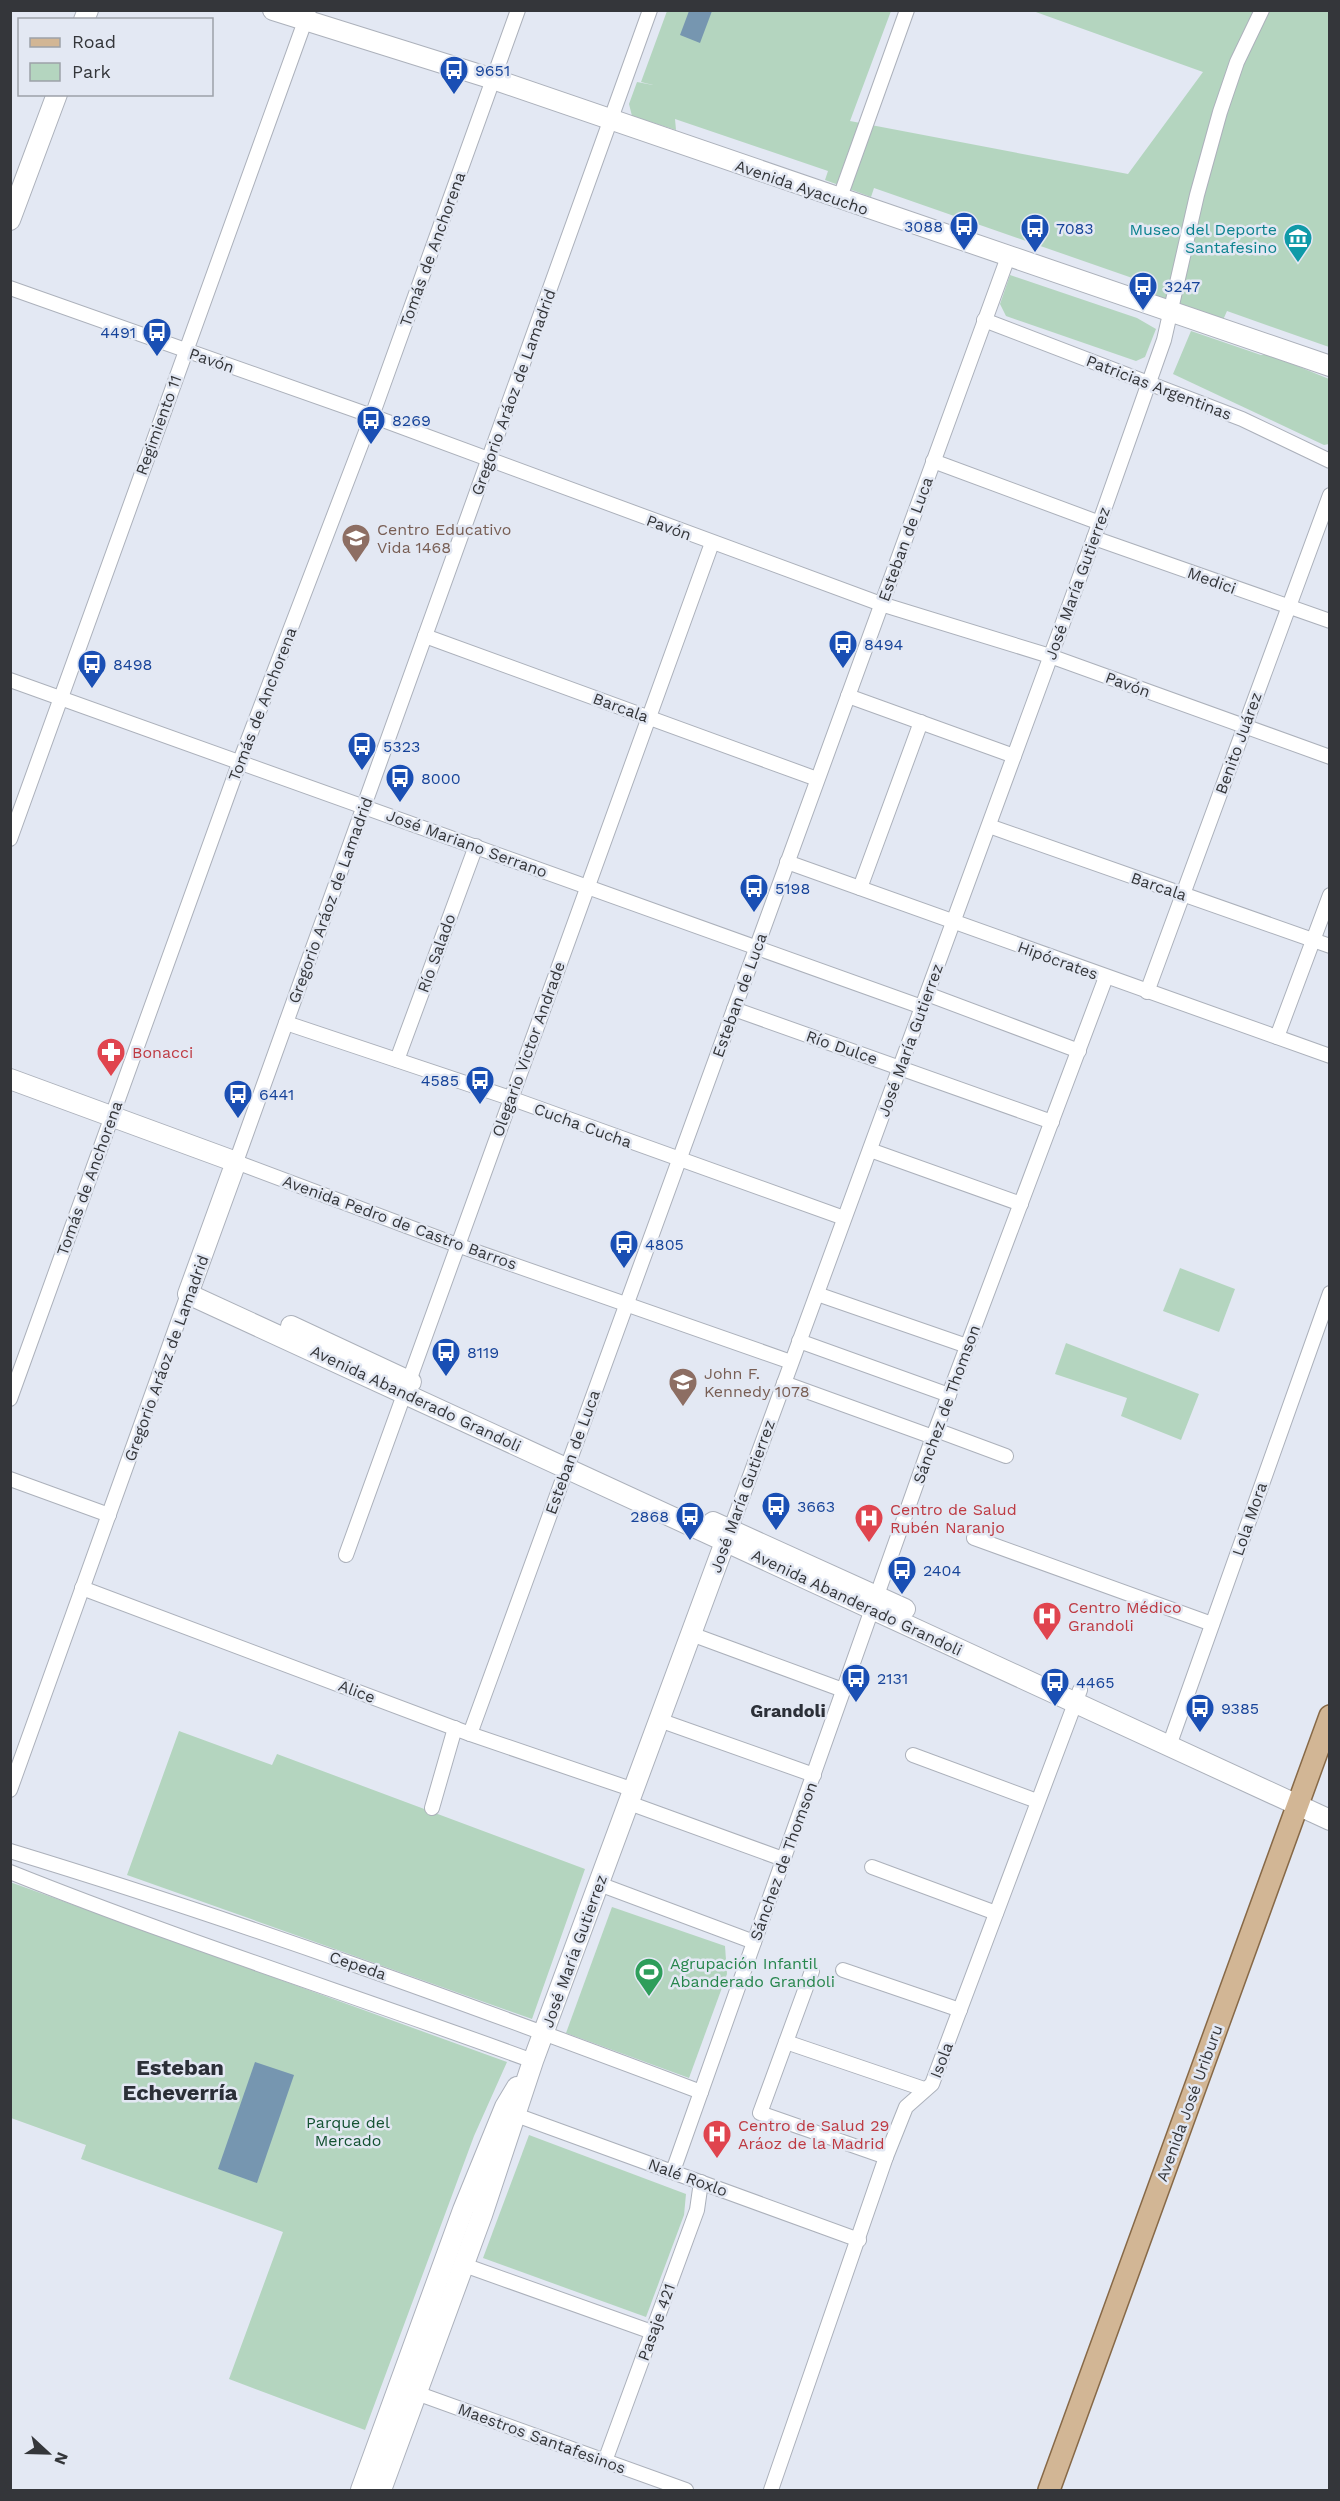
<svg xmlns="http://www.w3.org/2000/svg" width="1340" height="2501" font-family="'Work Sans',sans-serif">
  <rect width="100%" height="100%" fill="#e3e8f3"/>
  <!-- green -->
  <g fill="#b4d5bf">
    <polygon points="667,11 891,11 850,121 1128,174 1203,72 1033,11 1329,11 1329,347 1227,311 1223,320 1135,289 1138,280 874,188 871,197 825,180 828,171 675,119 676,130 632,116 629,104 637,82 653,85 641,82"/>
    <polygon points="1010,275 1137,318 1156,329 1145,357 1136,361 1006,316 1000,304"/>
    <polygon points="1191,331 1261,355 1268,354 1329,379 1329,444 1324,445 1173,374"/>
    <polygon points="1180,1268 1235,1289 1219,1332 1163,1311"/>
    <polygon points="1066,1343 1199,1394 1181,1440 1121,1416 1127,1398 1055,1374"/>
    <polygon points="179,1731 272,1765 277,1754 585,1869 532,2019 127,1875"/>
    <polygon points="10,1882 507,2062 474,2136 365,2430 229,2379 283,2232 81,2159 86,2145 11,2118"/>
    <polygon points="612,1907 725,1946 727,1974 689,2078 566,2033"/>
    <polygon points="529,2135 686,2194 684,2215 646,2317 483,2258"/>
  </g>
  <!-- water -->
  <g fill="#7696b0">
    <polygon points="689,11 712,11 700,43 680,35"/>
    <polygon points="255,2062 294,2075 257,2183 218,2169"/>
  </g>
  <g fill="none" stroke-linecap="round" stroke-linejoin="round">
    <!-- street casing -->
    <g stroke="#acb1bb" stroke-width="16">
      <g id="street">
        <polyline points="650,10 236,1162 457,1245 791,1362"/>
        <polyline points="839,200 907,10"/>
        <polyline points="10,288 372,416 881,604 1050,656 1330,757"/>
        <polyline points="984,320 1242,419 1330,461"/>
        <polyline points="933,461 1100,523"/>
        <polyline points="1094,538 1330,621"/>
        <polyline points="425,636 817,779"/>
        <polyline points="10,680 922,1007"/>
        <polyline points="848,696 1014,756"/>
        <polyline points="989,826 1330,946"/>
        <polyline points="10,839 309,10"/>
        <polyline points="787,862 1330,1056"/>
        <polyline points="860,888 921,722"/>
        <polyline points="1147,992 1330,495"/>
        <polyline points="927,994 1079,1051"/>
        <polyline points="734,1009 1052,1122"/>
        <polyline points="286,1023 510,1098 844,1218"/>
        <polyline points="1277,1037 1330,895"/>
        <polyline points="397,1060 476,846"/>
        <polyline points="870,1150 1021,1204"/>
        <polyline points="817,1294 967,1346"/>
        <polyline points="799,1341 949,1395"/>
        <polyline points="784,1383 933,1437"/>
        <polyline points="10,1399 240,761 372,416 518,10"/>
        <polyline points="936,1430 1006,1456"/>
        <polyline points="10,1479 109,1515"/>
        <polyline points="728,1536 1094,538 1164,340 1197,195 1220,112 1237,62 1262,10"/>
        <polyline points="974,1538 1212,1624"/>
        <polyline points="346,1555 712,543"/>
        <polyline points="82,1588 470,1734 634,1790"/>
        <polyline points="691,1634 843,1690"/>
        <polyline points="659,1720 814,1775"/>
        <polyline points="470,1734 1008,257"/>
        <polyline points="1169,1746 1330,1293"/>
        <polyline points="913,1755 1037,1801"/>
        <polyline points="10,1790 188,1294"/>
        <polyline points="629,1803 783,1859"/>
        <polyline points="432,1808 455,1728"/>
        <path d="M10,1851C244,1922 473,2006 701,2092"/>
        <polyline points="872,1867 996,1913"/>
        <path d="M10,1872C182,1941 359,1997 533,2061"/>
        <polyline points="599,1884 754,1942"/>
        <polyline points="843,1970 960,2010"/>
        <polyline points="812,1971 760,2113 886,2157"/>
        <polyline points="786,2042 924,2089"/>
        <polyline points="516,2115 859,2240"/>
        <polyline points="673,2171 933,1437 1106,977"/>
        <polyline points="464,2265 652,2332"/>
        <polyline points="408,2390 686,2490"/>
        <polyline points="605,2461 697,2210 701,2182"/>
        <polyline points="771,2490 886,2157 906,2107 932,2084 1080,1690"/>
      </g>
    </g>
    <!-- secondary casing -->
    <g stroke="#acb1bb" stroke-width="22">
      <g id="secondary">
        <polyline points="273,10 493,79 1330,366"/>
        <polyline points="84,20 88,10"/>
        <polyline points="10,220 57,94"/>
        <polyline points="10,1079 236,1162 188,1294 1330,1820"/>
        <polyline points="291,1326 411,1382"/>
        <polyline points="713,1522 905,1609"/>
        <polyline points="361,2490 463,2210 505,2107 517,2087"/>
        <polyline points="381,2490 482,2215 533,2061 725,1542"/>
      </g>
    </g>
    <!-- primary casing -->
    <g stroke="#876947" stroke-width="24">
      <polyline id="primary" points="1049,2490 1330,1716"/>
    </g>
    <!-- street -->
    <use href="#street" stroke="#fff" stroke-width="14"/>
    <!-- secondary -->
    <use href="#secondary" stroke="#fff" stroke-width="20"/>
    <!-- primary -->
    <use href="#primary" stroke="#d2b695" stroke-width="21"/>
  </g>
  <!-- icons -->
  <defs>
    <g id="bus-pin" transform="scale(1.5)"><path d="M0 17L-7.5 6A9.5 9.5 0 1 1 7.5 6Z" fill="#1a4fb4" stroke="#e3e8f3"/><path d="M-5-6H5V4H4V6H2V4H-2V6H-4V4H-5ZM-3.5-4V0h7V-4ZM-3.5 1.2v1.5H-2V1.2ZM2 1.2v1.5H3.5V1.2Z" fill="#fff"/></g>
    <g id="museum-pin" transform="scale(1.5)"><path d="M0 17L-7.5 6A9.5 9.5 0 1 1 7.5 6Z" fill="#0f9aa8" stroke="#e3e8f3"/><path d="M0-6L6-3V-2H-6V-3ZM-5-1h2V3h-2ZM-1-1h2V3h-2ZM3-1h2V3H3ZM-6 4H6V6H-6Z" fill="#fff"/></g>
    <g id="school-pin" transform="scale(1.5)"><path d="M0 17L-7.5 6A9.5 9.5 0 1 1 7.5 6Z" fill="#8d6e63" stroke="#e3e8f3"/><path d="M0-5L7-2L0 1L-7-2ZM-4 1L0 2.5L4 1V4Q0 6-4 4Z" fill="#fff"/></g>
    <g id="pharmacy-pin" transform="scale(1.5)"><path d="M0 17L-7.5 6A9.5 9.5 0 1 1 7.5 6Z" fill="#e0444e" stroke="#e3e8f3"/><path d="M-2-6h4v4h4v4h-4v4h-4v-4h-4v-4h4Z" fill="#fff"/></g>
    <g id="hospital-pin" transform="scale(1.5)"><path d="M0 17L-7.5 6A9.5 9.5 0 1 1 7.5 6Z" fill="#e0444e" stroke="#e3e8f3"/><path d="M-5-5h3v3.5h4V-5h3V5h-3V1.5h-4V5h-3Z" fill="#fff"/></g>
    <g id="stadium-pin" transform="scale(1.5)"><path d="M0 17L-7.5 6A9.5 9.5 0 1 1 7.5 6Z" fill="#2e9e5b" stroke="#e3e8f3"/><path d="M0-5a6.5 5 0 1 0 0 10a6.5 5 0 1 0 0-10ZM-3.5-1.8h7v3.6h-7Z" fill="#fff"/></g>
  </defs>
  <g fill-rule="evenodd">
    <use href="#bus-pin" x="454" y="70"/>
    <use href="#bus-pin" x="964" y="226"/>
    <use href="#bus-pin" x="1035" y="228"/>
    <use href="#museum-pin" x="1298" y="238"/>
    <use href="#bus-pin" x="1143" y="286"/>
    <use href="#bus-pin" x="157" y="332"/>
    <use href="#bus-pin" x="371" y="420"/>
    <use href="#school-pin" x="356" y="538"/>
    <use href="#bus-pin" x="843" y="644"/>
    <use href="#bus-pin" x="92" y="664"/>
    <use href="#bus-pin" x="362" y="746"/>
    <use href="#bus-pin" x="400" y="778"/>
    <use href="#bus-pin" x="754" y="888"/>
    <use href="#pharmacy-pin" x="111" y="1052"/>
    <use href="#bus-pin" x="480" y="1080"/>
    <use href="#bus-pin" x="238" y="1094"/>
    <use href="#bus-pin" x="624" y="1244"/>
    <use href="#bus-pin" x="446" y="1352"/>
    <use href="#school-pin" x="683" y="1382"/>
    <use href="#bus-pin" x="776" y="1506"/>
    <use href="#bus-pin" x="690" y="1516"/>
    <use href="#hospital-pin" x="869" y="1518"/>
    <use href="#bus-pin" x="902" y="1570"/>
    <use href="#hospital-pin" x="1047" y="1616"/>
    <use href="#bus-pin" x="856" y="1678"/>
    <use href="#bus-pin" x="1055" y="1682"/>
    <use href="#bus-pin" x="1200" y="1708"/>
    <use href="#stadium-pin" x="649" y="1972"/>
    <use href="#hospital-pin" x="717" y="2134"/>
  </g>
  <g text-anchor="middle" stroke-width="5" stroke-linejoin="round" paint-order="stroke">
    <!-- transit labels -->
    <g font-size="16" fill="#164399" stroke="#e3e8f3" text-anchor="start">
      <text x="475" y="76">9651</text>
      <text x="943" y="232" text-anchor="end">3088</text>
      <text x="1056" y="234">7083</text>
      <text x="1164" y="292">3247</text>
      <text x="136" y="338" text-anchor="end">4491</text>
      <text x="392" y="426">8269</text>
      <text x="864" y="650">8494</text>
      <text x="113" y="670">8498</text>
      <text x="383" y="752">5323</text>
      <text x="421" y="784">8000</text>
      <text x="775" y="894">5198</text>
      <text x="459" y="1086" text-anchor="end">4585</text>
      <text x="259" y="1100">6441</text>
      <text x="645" y="1250">4805</text>
      <text x="467" y="1358">8119</text>
      <text x="797" y="1512">3663</text>
      <text x="669" y="1522" text-anchor="end">2868</text>
      <text x="923" y="1576">2404</text>
      <text x="877" y="1684">2131</text>
      <text x="1076" y="1688">4465</text>
      <text x="1221" y="1714">9385</text>
    </g>
    <!-- street labels -->
    <g font-size="16" fill="#34363a" stroke="#e3e8f3">
      <text transform="translate(802 187) rotate(19)" y="6">Avenida Ayacucho</text>
      <text transform="translate(432 249) rotate(-70)" y="6">Tomás de Anchorena</text>
      <text transform="translate(212 360) rotate(19)" y="6">Pavón</text>
      <text transform="translate(1159 387) rotate(21)" y="6">Patricias Argentinas</text>
      <text transform="translate(513 392) rotate(-70)" y="6">Gregorio Aráoz de Lamadrid</text>
      <text transform="translate(158 425) rotate(-70)" y="6">Regimiento 11</text>
      <text transform="translate(669 527) rotate(20)" y="6">Pavón</text>
      <text transform="translate(905 539) rotate(-70)" y="6">Esteban de Luca</text>
      <text transform="translate(1212 580) rotate(20)" y="6">Medici</text>
      <text transform="translate(1077 583) rotate(-70)" y="6">José María Gutierrez</text>
      <text transform="translate(1128 684) rotate(20)" y="6">Pavón</text>
      <text transform="translate(262 704) rotate(-69)" y="6">Tomás de Anchorena</text>
      <text transform="translate(621 707) rotate(20)" y="6">Barcala</text>
      <text transform="translate(1238 743) rotate(-70)" y="6">Benito Juárez</text>
      <text transform="translate(467 843) rotate(20)" y="6">José Mariano Serrano</text>
      <text transform="translate(1159 886) rotate(19)" y="6">Barcala</text>
      <text transform="translate(330 900) rotate(-70)" y="6">Gregorio Aráoz de Lamadrid</text>
      <text transform="translate(436 953) rotate(-70)" y="6">Río Salado</text>
      <text transform="translate(1058 960) rotate(20)" y="6">Hipócrates</text>
      <text transform="translate(739 995) rotate(-70)" y="6">Esteban de Luca</text>
      <text transform="translate(910 1040) rotate(-70)" y="6">José María Gutierrez</text>
      <text transform="translate(842 1047) rotate(19)" y="6">Río Dulce</text>
      <text transform="translate(528 1049) rotate(-70)" y="6">Olegario Victor Andrade</text>
      <text transform="translate(583 1125) rotate(20)" y="6">Cucha Cucha</text>
      <text transform="translate(89 1178) rotate(-70)" y="6">Tomás de Anchorena</text>
      <text transform="translate(400 1222) rotate(20)" y="6">Avenida Pedro de Castro Barros</text>
      <text transform="translate(166 1358) rotate(-70)" y="6">Gregorio Aráoz de Lamadrid</text>
      <text transform="translate(416 1398) rotate(25)" y="6">Avenida Abanderado Grandoli</text>
      <text transform="translate(946 1404) rotate(-70)" y="6">Sánchez de Thomson</text>
      <text transform="translate(572 1452) rotate(-70)" y="6">Esteban de Luca</text>
      <text transform="translate(742 1496) rotate(-70)" y="6">José María Gutierrez</text>
      <text transform="translate(1249 1519) rotate(-71)" y="6">Lola Mora</text>
      <text transform="translate(857 1602) rotate(25)" y="6">Avenida Abanderado Grandoli</text>
      <text transform="translate(357 1691) rotate(21)" y="6">Alice</text>
      <text transform="translate(783 1861) rotate(-70)" y="6">Sánchez de Thomson</text>
      <text transform="translate(574 1951) rotate(-70)" y="6">José María Gutierrez</text>
      <text transform="translate(358 1965) rotate(19)" y="6">Cepeda</text>
      <text transform="translate(941 2060) rotate(-69)" y="6">Isola</text>
      <text transform="translate(1189 2103) rotate(-70)" y="6">Avenida José Uriburu</text>
      <text transform="translate(688 2177) rotate(20)" y="6">Nalé Roxlo</text>
      <text transform="translate(656 2322) rotate(-70)" y="6">Pasaje 421</text>
      <text transform="translate(542 2438) rotate(20)" y="6">Maestros Santafesinos</text>
    </g>
    <!-- culture labels -->
    <g font-size="16" fill="#0d838f" stroke="#e3e8f3" text-anchor="end">
      <text x="1277" y="235">Museo del Deporte<tspan x="1277" dy="18">Santafesino</tspan></text>
    </g>
    <!-- education labels -->
    <g font-size="16" fill="#785e54" stroke="#e3e8f3" text-anchor="start">
      <text x="377" y="535">Centro Educativo<tspan x="377" dy="18">Vida 1468</tspan></text>
      <text x="704" y="1379">John F.<tspan x="704" dy="18">Kennedy 1078</tspan></text>
    </g>
    <!-- health labels -->
    <g font-size="16" fill="#be3a42" stroke="#e3e8f3" text-anchor="start">
      <text x="132" y="1058">Bonacci</text>
      <text x="890" y="1515">Centro de Salud<tspan x="890" dy="18">Rubén Naranjo</tspan></text>
      <text x="1068" y="1613">Centro Médico<tspan x="1068" dy="18">Grandoli</tspan></text>
      <text x="738" y="2131">Centro de Salud 29<tspan x="738" dy="18">Aráoz de la Madrid</tspan></text>
    </g>
    <!-- leisure labels -->
    <g font-size="16" fill="#27864d" stroke="#e3e8f3" text-anchor="start">
      <text x="670" y="1969">Agrupación Infantil<tspan x="670" dy="18">Abanderado Grandoli</tspan></text>
    </g>
    <!-- park labels -->
    <g font-size="16" fill="#145232" stroke="#e3e8f3">
      <text x="348" y="2128">Parque del<tspan x="348" dy="18">Mercado</tspan></text>
    </g>
    <!-- neighbourhood labels -->
    <g font-size="18" font-weight="bold" fill="#2b2f37" stroke="#e3e8f3">
      <text x="788" y="1717">Grandoli</text>
    </g>
    <!-- district labels -->
    <g font-size="22" font-weight="bold" fill="#2b2f37" stroke="#e3e8f3">
      <text x="180" y="2075">Esteban<tspan x="180" dy="25">Echeverría</tspan></text>
    </g>
  </g>
  <!-- border -->
  <rect width="1340" height="2501" fill="none" stroke="#34363a" stroke-width="24"/>
  <!-- legend -->
  <rect x="18" y="18" width="195" height="78" fill="#e3e8f3" stroke="#9da1a9" stroke-width="1.5"/>
  <rect x="30" y="38" width="30" height="9" fill="#d2b695" stroke="#9da1a9" stroke-width="1.5"/>
  <text x="72" y="48" font-size="18" fill="#34363a">Road</text>
  <rect x="30" y="63" width="30" height="18" fill="#b4d5bf" stroke="#9da1a9" stroke-width="1.5"/>
  <text x="72" y="78" font-size="18" fill="#34363a">Park</text>
  <!-- north arrow -->
  <g transform="translate(48 2453) rotate(112)" stroke="#e3e8f3" stroke-width="4.5" paint-order="stroke">
  <path d="M0-4.5L10 22L0 15L-10 22Z" fill="#34363a"/>
  <text y="-9" font-size="16" font-weight="bold" text-anchor="middle" fill="#34363a">N</text>
  </g>
</svg>
